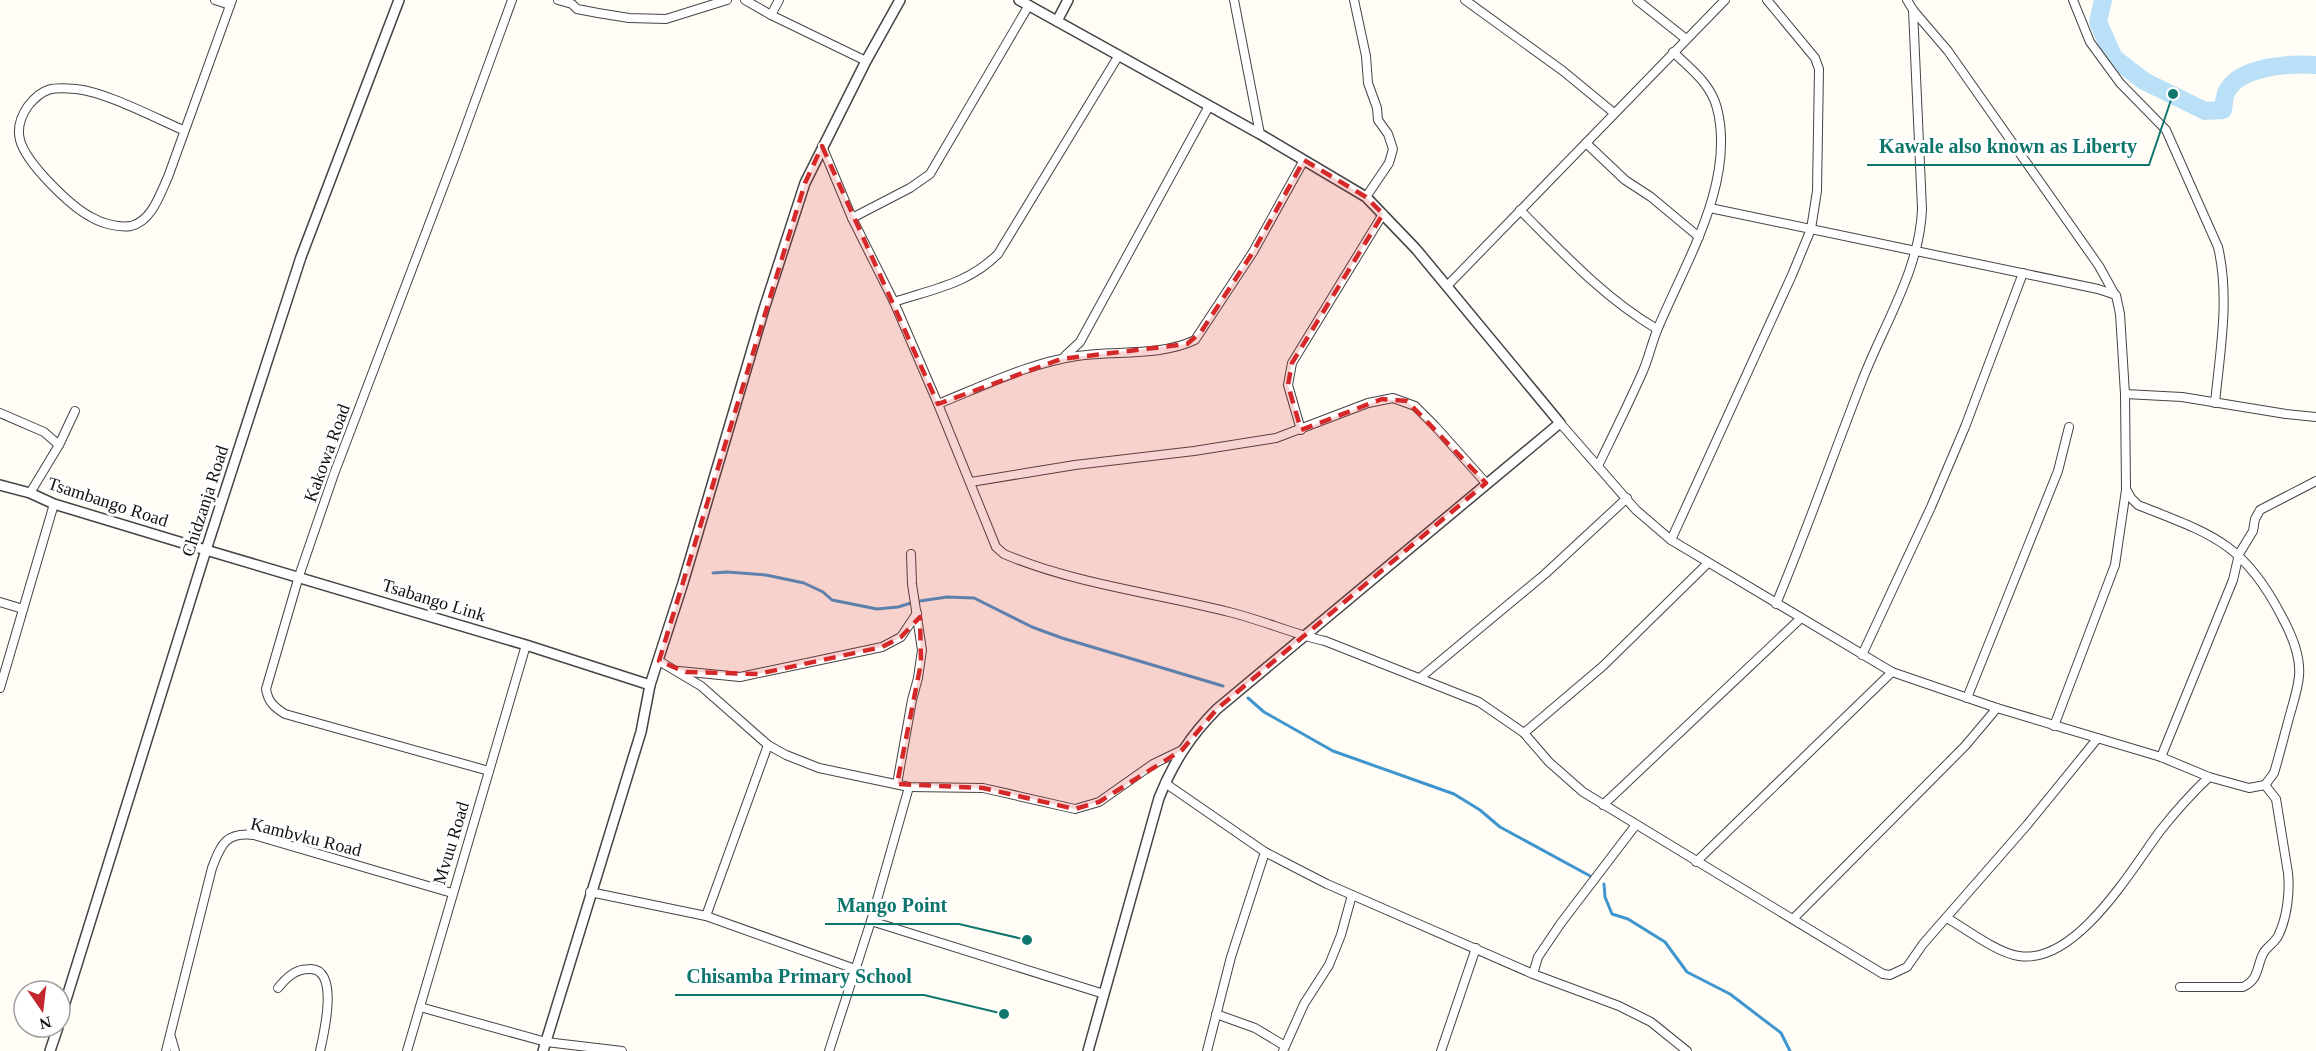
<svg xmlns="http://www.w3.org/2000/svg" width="2316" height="1051" font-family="Georgia,serif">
  <rect width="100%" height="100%" fill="#fffdf5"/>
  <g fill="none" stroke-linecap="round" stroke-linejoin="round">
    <!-- stream -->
    <g stroke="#3f96cf" stroke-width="3">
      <polyline points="713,573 727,572 766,575 804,583 823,592 832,600 877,609 898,607 911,603"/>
      <polyline points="920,601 947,597 974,598 1032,627 1062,638 1223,686"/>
      <polyline points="1248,698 1264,712 1333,751 1454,794 1480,810 1500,827 1592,877"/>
      <polyline points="1604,884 1605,897 1612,914 1628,919 1665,942 1687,972 1730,994 1781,1033 1790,1051"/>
    </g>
    <!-- river -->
    <path stroke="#b9e0f7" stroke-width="18" d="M2103,0L2098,22L2114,58L2144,81L2205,111L2223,110C2224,104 2224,96 2227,91C2240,66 2292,63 2316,65"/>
    <!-- minor casing -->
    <g stroke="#444" stroke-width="10">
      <g id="minor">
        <polyline points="215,0 230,5"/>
        <polyline points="558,0 572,4 577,9 598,13 629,18 666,19 727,0"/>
        <polyline points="745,0 771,15 866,61"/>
        <polyline points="1234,0 1260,134"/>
        <polyline points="1354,0 1366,56 1368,83 1377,108 1378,120 1388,134 1393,149 1389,163 1366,197"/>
        <polyline points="1465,0 1563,71 1614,113"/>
        <polyline points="1637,0 1686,39"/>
        <polyline points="1907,0 1913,10 1948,51 2099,266 2115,295"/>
        <path d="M2073,0L2090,42L2120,83L2166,130L2218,247C2230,298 2220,351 2215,403"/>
        <polyline points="771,15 779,0"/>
        <path d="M183,130C155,118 106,92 76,89C53,87 43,87 28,106C21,116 17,128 20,140C26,163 70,206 91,217C101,223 118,228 131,226C152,221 160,194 168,177L232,0"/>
        <polyline points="1586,143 1625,180 1651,197 1699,237"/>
        <path d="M822,146L852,218L894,302L938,404L996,547L1004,554C1075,584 1154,593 1229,612C1262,620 1293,634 1325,641L1479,702L1524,733L1549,762L1583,792L1883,974L1890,975L1907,967L1923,944L2027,825L2097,739"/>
        <path d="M1520,210C1563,253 1604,298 1657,329"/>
        <polyline points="852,218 910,188 930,174 1029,5"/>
        <polyline points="1447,286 1725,0"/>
        <path d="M894,302C933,289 968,284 998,254L1119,55"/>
        <polyline points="1065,356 1080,342 1209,106"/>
        <polyline points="2125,394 2182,397 2286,414 2316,417"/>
        <path d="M938,404C983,386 1029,363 1077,356C1115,350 1159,357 1195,340L1253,252L1304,160"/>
        <polyline points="0,413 44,432 59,445"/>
        <path d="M1560,423L1636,510L1671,540L1892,672L1997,708L2161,757L2209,777L2249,788L2265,785L2274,773C2280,753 2285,732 2291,711C2294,700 2298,688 2299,676C2301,655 2291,633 2281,615C2243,542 2211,534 2138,505L2131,498L2126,489L2125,394L2120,314L2116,295L2098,289L1710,208"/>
        <polyline points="1301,430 1288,385 1292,363 1383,214"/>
        <path d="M1598,466C1613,435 1629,403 1643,371C1649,357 1652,342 1658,328C1685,263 1736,182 1717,108C1711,84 1690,68 1673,52"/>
        <polyline points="971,482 1075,465 1194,451 1276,438 1368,403 1393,398 1415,406 1435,426 1486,483"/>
        <polyline points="30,493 59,445 75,411"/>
        <polyline points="1671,540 1792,275 1811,229 1817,191 1819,69 1815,58 1767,0"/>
        <polyline points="0,602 23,609"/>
        <path d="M1776,604C1807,530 1833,455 1862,381C1883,326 1920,269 1922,209L1913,10"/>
        <polyline points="1862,655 1931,507 1965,427 2023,273"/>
        <polyline points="659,661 701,686 768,745 786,755 819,768 909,787 983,788 1075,809 1099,802 1153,764 1182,750"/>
        <polyline points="679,671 740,677 882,647 901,637 917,613"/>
        <polyline points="1420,678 1545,574 1627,498"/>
        <polyline points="0,688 54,504"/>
        <polyline points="1967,698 2058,471 2069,427"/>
        <polyline points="2054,726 2115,565 2126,490"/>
        <polyline points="1524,733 1603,666 1708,563"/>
        <polyline points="2161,757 2233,580 2239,554 2253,531 2255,519 2260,510 2316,481"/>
        <path d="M489,771L285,714C274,707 268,702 266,689L299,576L334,474L455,156L512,0"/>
        <polyline points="1165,783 1265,852 1290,865 1327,884 1533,974 1619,1006 1651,1022 1687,1051"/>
        <polyline points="897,784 912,700 918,678 922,650 912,584 911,554"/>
        <polyline points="1603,805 1801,618"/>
        <polyline points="1696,862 1892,672"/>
        <polyline points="590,892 706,916 855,969"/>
        <polyline points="706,916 768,745"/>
        <path d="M1947,918C1966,929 1997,953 2019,956C2076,965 2131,870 2160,831C2175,812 2191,794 2209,777"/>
        <polyline points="1793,919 1965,746 1997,708"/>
        <polyline points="871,921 1104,994"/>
        <polyline points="1533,974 1538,957 1561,923 1635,826"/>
        <path d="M2180,987H2243C2260,979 2256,966 2264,952C2269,945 2276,942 2279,934C2287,917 2290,892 2288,873L2276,799L2265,785"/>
        <path d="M278,988C286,978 295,969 309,969C340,967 324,1033 320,1051"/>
        <polyline points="420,1007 546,1042 622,1051"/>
        <polyline points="1216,1014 1255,1028 1285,1046"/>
        <polyline points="171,1037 175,1051"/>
        <path d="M166,1051L212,868C221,845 225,832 254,835L452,893"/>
        <polyline points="407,1051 526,645"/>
        <polyline points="829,1051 871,921 909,787"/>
        <polyline points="1207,1051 1231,957 1265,852"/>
        <polyline points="1283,1051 1304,1004 1329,965 1341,935 1352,895"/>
        <polyline points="1441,1051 1476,948"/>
      </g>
    </g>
    <!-- tertiary casing -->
    <g stroke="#444" stroke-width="12">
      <g id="tertiary">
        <path d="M1019,0L1260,134L1366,197L1416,249L1560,423L1217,709C1190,736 1173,763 1159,798L1088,1051"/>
        <polyline points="1057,21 1068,0"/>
        <polyline points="0,485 30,493 54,504 206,550 526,645 650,685"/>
        <polyline points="60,1019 206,550 301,257 399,0"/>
        <polyline points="50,1051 58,1027"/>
        <polyline points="543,1051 641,732 650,685 683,583 764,309 805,183 866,61 900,0"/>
      </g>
    </g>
    <!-- minor -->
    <use href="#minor" stroke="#fff" stroke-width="8"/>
    <!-- tertiary -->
    <use href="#tertiary" stroke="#fff" stroke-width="9"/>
  </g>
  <!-- marked area -->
  <path fill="#d62828" fill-opacity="0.2" stroke="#d62828" stroke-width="4.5" stroke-dasharray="12 8" stroke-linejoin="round" d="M822,146L938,404L1061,359L1187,344L1201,332L1253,252L1304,160L1366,197L1383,214L1292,363L1288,385L1301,430L1382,399L1407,401L1486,483L1217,709L1182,750L1099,802L1075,809L983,788L897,784L921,663L920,617L901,637L882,647L758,674L686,672L659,661L805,183Z"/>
  <g text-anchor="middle" stroke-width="6" stroke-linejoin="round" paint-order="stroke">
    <!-- street labels -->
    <g font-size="18" fill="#111" stroke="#fff">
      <text transform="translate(327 453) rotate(-70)" y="6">Kakowa Road</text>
      <text transform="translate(205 501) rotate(-72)" y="6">Chidzanja Road</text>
      <text transform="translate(108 502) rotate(18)" y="6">Tsambango Road</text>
      <text transform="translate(434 600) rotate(17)" y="6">Tsabango Link</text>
      <text transform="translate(306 837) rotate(14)" y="6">Kambvku Road</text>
      <text transform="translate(451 843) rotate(-73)" y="6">Mvuu Road</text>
    </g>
  </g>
  <!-- callouts -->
  <path fill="none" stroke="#0f766e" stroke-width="2" d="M2173 94L2149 165H1867M1027 940L959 924H825M1004 1014L924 995H675"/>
  <g fill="#0f766e" stroke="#fff" stroke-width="2">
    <circle cx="2173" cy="94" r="6"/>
    <circle cx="1027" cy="940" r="6"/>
    <circle cx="1004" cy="1014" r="6"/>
  </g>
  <g font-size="20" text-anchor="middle" font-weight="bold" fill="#0f766e" stroke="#fff" stroke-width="6" stroke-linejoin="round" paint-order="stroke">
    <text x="2008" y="153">Kawale also known as Liberty</text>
    <text x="892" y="912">Mango Point</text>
    <text x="799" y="983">Chisamba Primary School</text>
  </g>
  <!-- north arrow -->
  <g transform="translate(42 1009) rotate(166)"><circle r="28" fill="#ffffff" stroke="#a0a0a0" stroke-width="1.5"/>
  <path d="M0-4.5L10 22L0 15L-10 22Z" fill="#c4262e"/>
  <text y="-9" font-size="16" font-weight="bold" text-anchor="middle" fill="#111111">N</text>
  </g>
</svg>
